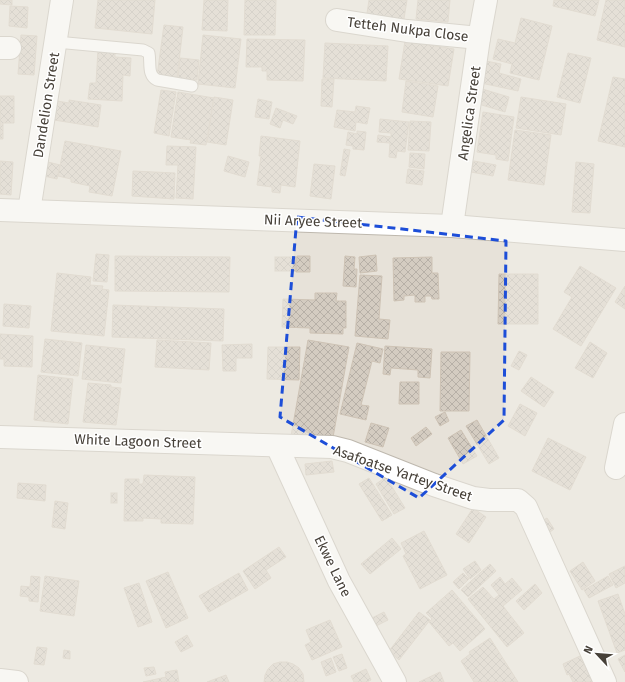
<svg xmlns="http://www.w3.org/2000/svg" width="625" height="682" font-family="'Fira Sans',sans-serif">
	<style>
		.residential { fill: #e7e2d9 }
		.building { fill: url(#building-cross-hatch); stroke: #cec3b5 }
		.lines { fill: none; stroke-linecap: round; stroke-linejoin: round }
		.lane-casing { stroke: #beb8ae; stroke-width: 13 }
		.street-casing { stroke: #beb8ae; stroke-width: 24 }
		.lane { stroke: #fff; stroke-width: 11 }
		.street { stroke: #fff; stroke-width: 22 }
		.marked { fill: none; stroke: #1d4ed8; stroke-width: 3; stroke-dasharray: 8 5; stroke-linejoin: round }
		.labels { text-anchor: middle; stroke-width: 3; stroke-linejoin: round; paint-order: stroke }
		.street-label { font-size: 14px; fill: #474139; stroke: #fff }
	</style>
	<defs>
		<pattern id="building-cross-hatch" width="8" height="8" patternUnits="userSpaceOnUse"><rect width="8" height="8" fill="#d4ccc1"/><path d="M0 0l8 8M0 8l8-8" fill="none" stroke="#b7b0a7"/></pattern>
	</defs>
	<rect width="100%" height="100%" fill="#f3f0ea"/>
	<!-- residential -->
	<rect class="residential" x="0" y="0" width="625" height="682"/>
	<!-- building -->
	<g class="building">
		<path d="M0,0H12V5L0,4Z"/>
		<path d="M98,0H155L152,34L95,28Z"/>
		<path d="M204,0H228L227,31L202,30Z"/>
		<path d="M245,0H276L275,35H244Z"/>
		<path d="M369,0H407L403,25L366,20Z"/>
		<path d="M418,0H450L448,22L416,19Z"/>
		<path d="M554,0H599L595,16L553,6Z"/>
		<path d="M606,0H625V47L597,40Z"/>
		<path d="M10,6L28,7L27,28L9,26Z"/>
		<path d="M521,18L552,26L539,80L510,73L512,64L493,59L498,39L515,43Z"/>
		<path d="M164,25L183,27L177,79L157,76Z"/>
		<path d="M21,35L37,36L34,75L18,74Z"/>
		<path d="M203,35L241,39L235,88L198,84Z"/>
		<path d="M247,39L305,40L303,81L267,80V71H262V67H246Z"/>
		<path d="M405,41L454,49L448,86L399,79Z"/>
		<path d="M325,43L388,46L386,81L323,78Z"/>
		<path d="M98,50L115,51V57L131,58L130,76L123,75L122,101L88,99L90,83H96Z"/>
		<path d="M568,53L591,58L580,103L557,97Z"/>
		<path d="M180,58L199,60L197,80L178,78Z"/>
		<path d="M486,61L501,64L499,73L521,79L518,91L481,83Z"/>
		<path d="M613,77L625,79V147L598,141Z"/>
		<path d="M322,79H334L332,107L321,106Z"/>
		<path d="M406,81L438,86L433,117L402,112Z"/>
		<path d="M479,88L509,97L505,112L475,103Z"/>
		<path d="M161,90L176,92L169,136L154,133Z"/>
		<path d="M178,92L214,98L206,145L190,143L191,140L171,137Z"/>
		<path d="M0,96H14V123H3V139H0Z"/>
		<path d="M214,97L233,100L226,145L207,142Z"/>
		<path d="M521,97L566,104L561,135L516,128Z"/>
		<path d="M258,99L272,102L269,119L255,117Z"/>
		<path d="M69,100L101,105L98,127L54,120L57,101L69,103Z"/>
		<path d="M356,106L370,108L367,124L356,122L355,131L334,127L337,110L355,112Z"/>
		<path d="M276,108L297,116L293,124L283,120L280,128L270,124Z"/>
		<path d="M483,112L514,117L508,161L496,159V155L477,152Z"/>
		<path d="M380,119L409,122L405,152L397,151L396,158L389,157L390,143L377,142L378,135L391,137V133L379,132Z"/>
		<path d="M410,121L431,122L429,151L408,150Z"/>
		<path d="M515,130L551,135L544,185L508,180Z"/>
		<path d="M357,131L366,132L364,150L353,149V146L346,145L348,132L357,134Z"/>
		<path d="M261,136L300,141L295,187L281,185L280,193L272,192V187L257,185L261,156H259Z"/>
		<path d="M65,141L121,151L112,196L89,192L90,186L71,182V179L58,176Z"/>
		<path d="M167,146L196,147L193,199L176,198L178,165H166Z"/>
		<path d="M344,149L350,150L345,176L340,175Z"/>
		<path d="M410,153L425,154L424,169L409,167Z"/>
		<path d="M228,156L249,162L245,177L224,171Z"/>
		<path d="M0,161L13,162L11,195L0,194Z"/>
		<path d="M474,161L496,165L493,176L471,172Z"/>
		<path d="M48,162L60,165L57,179L44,176Z"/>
		<path d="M576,162L594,164L590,213L572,212Z"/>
		<path d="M314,164L335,166L331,199L310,196Z"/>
		<path d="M408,169L424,171L422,185L406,183Z"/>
		<path d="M133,171L175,173L174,199L132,196Z"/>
		<path d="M96,254L109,255L107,282L93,281Z"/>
		<path d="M376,255L377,271L360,273L359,257Z"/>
		<path d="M115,256L230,257L229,292L115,291Z"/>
		<path d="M297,256H310V272H296Z"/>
		<path d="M345,256L355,257L354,269H357L356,287L343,286Z"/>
		<rect x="275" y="257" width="21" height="14"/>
		<path d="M432,257V273H438L439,299H432L431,296H425V302H415V295L404,296V300L394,301L393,258Z"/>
		<path d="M580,266L616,288L581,346L553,329L572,297L564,292Z"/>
		<path d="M57,273L91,277L90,285L103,286L102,289L109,290L104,336L51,331Z"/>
		<path d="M499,274H538V324H498Z"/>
		<path d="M360,275L382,276L379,319L390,320L388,339L355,336Z"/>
		<path d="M625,286V309L615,302Z"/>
		<path d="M315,293H337L336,301H346V328H343V334L310,333V328L282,327L283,299L315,300Z"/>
		<path d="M4,304L31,306L29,328L3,326Z"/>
		<path d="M113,305L224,309L223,341L112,337Z"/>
		<path d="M0,334L33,336L32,367L4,366V359H0Z"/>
		<path d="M45,339L82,343L78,376L41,372Z"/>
		<path d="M157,340L211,343L209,370L155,367Z"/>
		<path d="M308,340L349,347L332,443L291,436Z"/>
		<path d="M590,342L607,353L593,378L575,368Z"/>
		<path d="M357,343L383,349L380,363L372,361L361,405L369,406L366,420L340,414Z"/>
		<path d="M252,344V358H236V371H223L222,345Z"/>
		<path d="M86,345L125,349L121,383L82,379Z"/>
		<path d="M385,346L432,349L430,378L418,377V370L391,368L390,375L383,374Z"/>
		<path d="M268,347H300L299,380L267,379Z"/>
		<path d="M519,351L527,355L519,370L511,366Z"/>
		<path d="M441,352H470L469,411H440Z"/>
		<path d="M38,375L73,379L68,424L34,420Z"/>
		<path d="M531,377L554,392L544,407L521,391Z"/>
		<path d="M400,382H419V404H399Z"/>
		<path d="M88,383L111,385V387L121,388L116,425L83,422Z"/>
		<path d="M520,404L537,413L525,436L508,426Z"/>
		<path d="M445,412L449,421L440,426L435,417Z"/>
		<path d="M477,420L499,458L489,464L466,426Z"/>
		<path d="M371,423L389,428L383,447L365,442Z"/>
		<path d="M426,427L432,434L416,446L411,438Z"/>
		<path d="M461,430L477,456L463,464L448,438Z"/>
		<path d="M548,438L586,457L570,490L532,471Z"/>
		<path d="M332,461L334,472L306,475L305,464Z"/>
		<path d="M144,475L195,477L193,524L161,523V519L143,518V521H124L125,479H139V484H143Z"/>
		<path d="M386,477L405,508L394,514L376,484Z"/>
		<path d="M369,478L392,515L382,521L359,484Z"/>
		<path d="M18,483L46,485L45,501L17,498Z"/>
		<rect x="111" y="493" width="6" height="10"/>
		<path d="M55,501L68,503L65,529L52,527Z"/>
		<path d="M473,508L486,517L469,543L456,534Z"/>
		<path d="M547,518L554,529L546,535L539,523Z"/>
		<path d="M424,531L447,575L420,589L403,556L406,554L401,543Z"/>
		<path d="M392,538L401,549L370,574L361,564Z"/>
		<path d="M279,547L286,557L266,570L271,578L255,589L243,571Z"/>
		<path d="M475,561L481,570L470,579L463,569Z"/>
		<path d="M583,562L595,581L582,590L570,571Z"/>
		<path d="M490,564L496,571L468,597L461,590Z"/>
		<path d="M625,566V583L616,588L609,574Z"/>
		<path d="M168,572L188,618L166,628L146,581Z"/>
		<path d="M239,573L248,590L209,612L199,596Z"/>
		<path d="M463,573L469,579L459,589L453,582Z"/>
		<path d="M31,576L40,577L38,602L29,601V597L20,596L21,586L30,587Z"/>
		<path d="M45,576L79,581L74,616L40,611Z"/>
		<path d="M608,576L613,585L589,598L584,590Z"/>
		<path d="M500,577L505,584L512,578L522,590L503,606L524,633L507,647L468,599L483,587L494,599L499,595L491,585Z"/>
		<path d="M139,583L152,622L138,627L124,588Z"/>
		<path d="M535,584L542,593L524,610L516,601Z"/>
		<path d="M452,590L485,629L460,651L453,643L449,646L429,622L432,619L426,613Z"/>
		<path d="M618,594L625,614V650L617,653L598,601Z"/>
		<path d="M384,612L388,620L374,627L370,619Z"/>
		<path d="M419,612L430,620L399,660L389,651Z"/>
		<path d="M330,620L342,647L312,660L305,645L311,642L306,630Z"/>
		<path d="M187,635L193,646L181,652L175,642Z"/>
		<path d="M490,638L518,682H474L461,661L470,654L469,652Z"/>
		<path d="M37,647L47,648L44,665L34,664Z"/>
		<path d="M64,650L70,651V659L63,658Z"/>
		<path d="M342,654L347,668L339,671L333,657Z"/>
		<path d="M625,655V672L618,659Z"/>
		<path d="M580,656L593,682H573L569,674L567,675L563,664Z"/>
		<path d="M331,658L336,672L326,676L321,662Z"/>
		<path d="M280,662H287L293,664L299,668L303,674L304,682H264L265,675L268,669L273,664Z"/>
		<path d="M154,667L156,674L146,676L144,668Z"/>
		<path d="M366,669L371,680L367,682H354L351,676Z"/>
		<path d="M177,670L179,682H143L166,677L165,672Z"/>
		<path d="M440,672L444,682H419Z"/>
		<path d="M226,675L229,682H207Z"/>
	</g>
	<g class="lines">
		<defs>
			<path id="lane" d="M56,42L143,50L149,53C151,63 147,75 157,80L192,86"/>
			<g id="street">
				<path d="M337,20L407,31L479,38"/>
				<path d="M0,48H10"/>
				<path d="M0,210L452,226L625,240"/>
				<path d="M29,211L62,0"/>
				<path d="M452,226L479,38L486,0"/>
				<path d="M0,437L332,447L348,451L434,485L473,498L489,500H518L526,507L530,516L605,682"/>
				<path d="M277,446L339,581L395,682"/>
				<path d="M616,468L625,424"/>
				<path d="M0,680L17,682"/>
			</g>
		</defs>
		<!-- lane casing -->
		<use href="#lane" class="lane-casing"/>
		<!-- street casing -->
		<use href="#street" class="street-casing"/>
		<!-- lane -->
		<use href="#lane" class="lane"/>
		<!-- street -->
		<use href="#street" class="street"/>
	</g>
	<!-- marked area -->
	<path d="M0 0H625V682H0ZM297,217L506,241L504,420L419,498L280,417Z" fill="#f3f0ea" fill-opacity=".55" fill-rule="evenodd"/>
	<path class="marked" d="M297,217L506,241L504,420L419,498L280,417Z"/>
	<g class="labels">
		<!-- street labels -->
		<g class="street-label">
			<text transform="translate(408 29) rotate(7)" y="5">Tetteh Nukpa Close</text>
			<text transform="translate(46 105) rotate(-81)" y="5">Dandelion Street</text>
			<text transform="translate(469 113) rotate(-82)" y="5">Angelica Street</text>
			<text transform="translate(313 221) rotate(2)" y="5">Nii Aryee Street</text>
			<text transform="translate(138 441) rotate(2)" y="5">White Lagoon Street</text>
			<text transform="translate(403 473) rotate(19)" y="5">Asafoatse Yartey Street</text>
			<text transform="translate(333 566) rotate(64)" y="5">Ekwe Lane</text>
		</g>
	</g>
	<!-- north arrow -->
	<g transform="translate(597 654) rotate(296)" stroke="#ffffff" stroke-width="3" paint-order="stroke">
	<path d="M0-3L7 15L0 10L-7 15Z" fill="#474139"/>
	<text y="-6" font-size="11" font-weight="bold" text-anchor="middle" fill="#474139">N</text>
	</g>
</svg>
